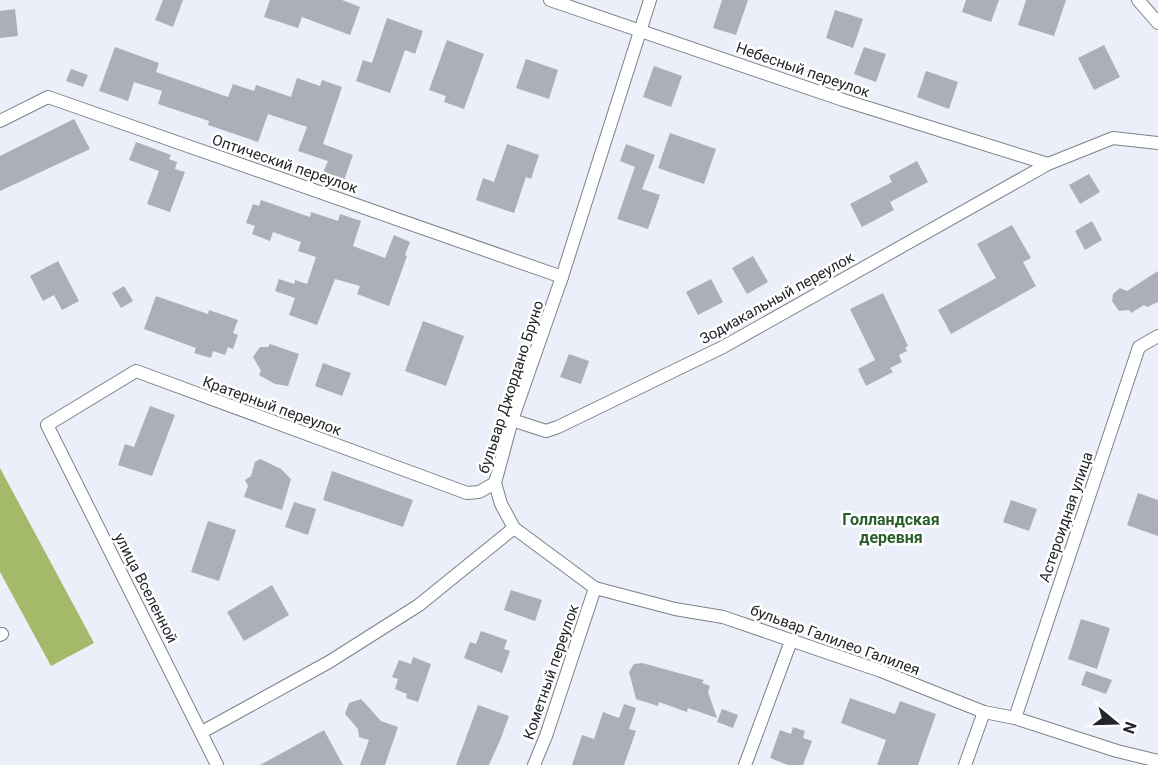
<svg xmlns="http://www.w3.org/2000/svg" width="1158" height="765" font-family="Roboto,sans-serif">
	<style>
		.forest { fill: #a4ba6a }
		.building { fill: #abafb9 }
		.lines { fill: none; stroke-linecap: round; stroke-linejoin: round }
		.street-casing { stroke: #7c8089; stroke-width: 14 }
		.street { stroke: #fff; stroke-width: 12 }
		.labels { text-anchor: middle; stroke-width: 5; stroke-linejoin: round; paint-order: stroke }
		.street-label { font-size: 15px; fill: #25262a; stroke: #fff }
		.neighbourhood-label { font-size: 16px; font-weight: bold; fill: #275e2a; stroke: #fff }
	</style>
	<rect width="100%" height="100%" fill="#ebeff9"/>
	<!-- forest -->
	<path class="forest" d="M0,468L94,643L51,666L0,572Z"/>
	<!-- building -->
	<g class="building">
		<path d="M163,0H183L173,27L155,20Z"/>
		<path d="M270,0H342L360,7L350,35L302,17L298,28L264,17Z"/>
		<path d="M722,0H748L736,35L713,28Z"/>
		<path d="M966,0H999L991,22L962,12Z"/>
		<path d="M1026,0H1066L1054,36L1018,25Z"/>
		<path d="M15,9L18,36L0,38V11Z"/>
		<path d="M835,10L863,19L853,48L826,38Z"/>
		<path d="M387,18L423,31L415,54L405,50L390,93L356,81L363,60L372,63Z"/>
		<path d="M447,40L484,54L464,109L444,102L446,96L429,90Z"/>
		<path d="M1104,45L1120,77L1094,90L1078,58Z"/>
		<path d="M115,47L159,63L156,72L228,97L233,84L254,91L256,85L291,97L297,78L320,86L322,80L342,87L323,144L353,155L343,183L322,175L328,161L298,151L307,127L268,114L258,142L208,125L209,121L158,104L162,91L134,82L128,101L99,91Z"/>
		<path d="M864,47L886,54L876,82L854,74Z"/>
		<path d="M526,59L558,70L549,99L516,88Z"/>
		<path d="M654,66L682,76L671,107L643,97Z"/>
		<path d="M71,69L88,75L83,87L66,81Z"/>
		<path d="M926,71L958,82L949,109L917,97Z"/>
		<path d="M74,119L90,149L0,191V156Z"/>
		<path d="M670,133L716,149L704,184L658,168Z"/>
		<path d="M136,142L171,155L169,159L177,162L175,169L185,172L170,212L147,204L159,171L129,160Z"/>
		<path d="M507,144L539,155L531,179L526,177L514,213L476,200L483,178L494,182Z"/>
		<path d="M626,144L655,155L642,189L660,195L648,229L617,219L635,167L620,161Z"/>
		<path d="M917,161L928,182L890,202L894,210L862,227L850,204L892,182L889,176Z"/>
		<path d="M1089,174L1100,192L1080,204L1069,185Z"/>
		<path d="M261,200L310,217L311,212L338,221L340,214L361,221L353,246L385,258L394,235L410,242L405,255L407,256L389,306L357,294L360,286L335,279L317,325L289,315L295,298L275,291L279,279L294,284L295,280L307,284L316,257L298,251L301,242L273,232L270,241L252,234L255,226L246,223L253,204L259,206Z"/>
		<path d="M1092,221L1102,240L1085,250L1075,231Z"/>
		<path d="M1012,225L1031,258L1023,262L1036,286L951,334L938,310L996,278L977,244Z"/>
		<path d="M753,256L768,282L747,294L732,268Z"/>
		<path d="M58,261L79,301L62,310L54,295L43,301L30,276Z"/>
		<path d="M1158,271V302L1147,307L1144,305L1131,313L1129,310L1119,311L1112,301L1113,294L1120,288L1127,291Z"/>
		<path d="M711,279L723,302L698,315L686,292Z"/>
		<path d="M124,286L133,301L121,308L112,293Z"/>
		<path d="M883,293L908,346L905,348L907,351L899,355L902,362L890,368L893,372L866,386L858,369L875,360L850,309Z"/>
		<path d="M156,296L208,314L209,310L238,320L233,333L238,335L233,349L228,347L225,355L213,351L211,358L194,353L196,348L144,329Z"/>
		<path d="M423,321L464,336L446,386L405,371Z"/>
		<path d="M270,344L299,354L288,386L275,384L259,375L261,371L253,357L260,347H268Z"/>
		<path d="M569,354L589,361L581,384L560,377Z"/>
		<path d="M323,363L351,373L342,396L315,386Z"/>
		<path d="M150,406L175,415L152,476L118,465L125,444L134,447Z"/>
		<path d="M260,459L281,469L291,479L282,510L244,497L248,486L245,480L251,476L255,462Z"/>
		<path d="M332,471L413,500L403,527L323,500Z"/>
		<path d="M1138,493L1158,500V536L1127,525Z"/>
		<path d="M1011,500L1037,509L1029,531L1003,522Z"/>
		<path d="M294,502L316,509L308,535L285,527Z"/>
		<path d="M208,521L236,530L219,581L191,572Z"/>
		<path d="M272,585L289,615L244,641L227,612Z"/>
		<path d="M511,590L542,600L535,621L504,610Z"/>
		<path d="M1081,619L1110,628L1097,669L1068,659Z"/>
		<path d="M481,631L507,640L504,649L510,651L502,673L464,658L470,642L476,644Z"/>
		<path d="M413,657L431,664L418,702L406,698L407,694L395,689L398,679L392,677L399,660L411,664Z"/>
		<path d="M642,663L704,680L702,683L710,686L708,692L717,718L688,708L687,712L659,702L658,706L636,699L629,672L634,664Z"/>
		<path d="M1086,671L1112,680L1106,694L1081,685Z"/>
		<path d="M850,698L895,714L900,701L936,714L918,765H877L886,740L841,723Z"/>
		<path d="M361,699L381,721L398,727L385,765H360L369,740L359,737L358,729L345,714L349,703Z"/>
		<path d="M624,704L636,708L629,729L636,731L624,765H572L582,735L594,739L603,712L619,718Z"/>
		<path d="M478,705L509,716L501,738L489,765H456Z"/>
		<path d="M722,709L738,715L733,728L717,722Z"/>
		<path d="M793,727L805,731L803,738L812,741L803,765H788L770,758L780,730L791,734Z"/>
		<path d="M324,730L343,765H260Z"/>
	</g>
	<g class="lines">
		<defs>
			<g id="street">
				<path d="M550,0L843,100L1048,164"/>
				<path d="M650,0L562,277L512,420L495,483L501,504L514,528L595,588L675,609L723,617L881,671L984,712L1015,718L1117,751L1158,761"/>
				<path d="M1138,0L1158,23"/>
				<path d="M0,121L48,97L562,277"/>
				<path d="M512,420L546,431L558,427L723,347L1048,164L1113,138L1158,143"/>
				<path d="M0,635L2,634"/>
				<path d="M1015,718L1139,347L1158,336"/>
				<path d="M202,732L329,662L419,605L514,528"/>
				<path d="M217,765L47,425L136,371L467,493L479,492L495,483"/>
				<path d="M534,765L546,736L595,588"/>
				<path d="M745,765L791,641"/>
				<path d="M965,765L984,712"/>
			</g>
		</defs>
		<!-- street casing -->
		<use href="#street" class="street-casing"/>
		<!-- street -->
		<use href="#street" class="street"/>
	</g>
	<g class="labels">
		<!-- street labels -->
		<g class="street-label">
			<text transform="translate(803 70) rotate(19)" y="5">Небесный переулок</text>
			<text transform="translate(285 164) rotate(19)" y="5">Оптический переулок</text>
			<text transform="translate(777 298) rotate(-29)" y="5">Зодиакальный переулок</text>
			<text transform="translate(511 387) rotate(-72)" y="5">бульвар Джордано Бруно</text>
			<text transform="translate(272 406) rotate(20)" y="5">Кратерный переулок</text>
			<text transform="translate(1066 517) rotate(-71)" y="5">Астероидная улица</text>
			<text transform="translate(146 588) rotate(63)" y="5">улица Вселенной</text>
			<text transform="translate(835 640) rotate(20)" y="5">бульвар Галилео Галилея</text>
			<text transform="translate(551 672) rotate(-71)" y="5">Кометный переулок</text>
		</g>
		<!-- neighbourhood labels -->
		<g class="neighbourhood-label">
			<text x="891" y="525">Голландская<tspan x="891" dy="18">деревня</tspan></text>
		</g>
	</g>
	<!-- north arrow -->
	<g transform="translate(1116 723) rotate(109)" stroke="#ffffff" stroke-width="4.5" paint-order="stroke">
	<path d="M0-4.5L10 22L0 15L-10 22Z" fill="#25262a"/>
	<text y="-9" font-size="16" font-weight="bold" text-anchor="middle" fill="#25262a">N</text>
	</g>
</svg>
